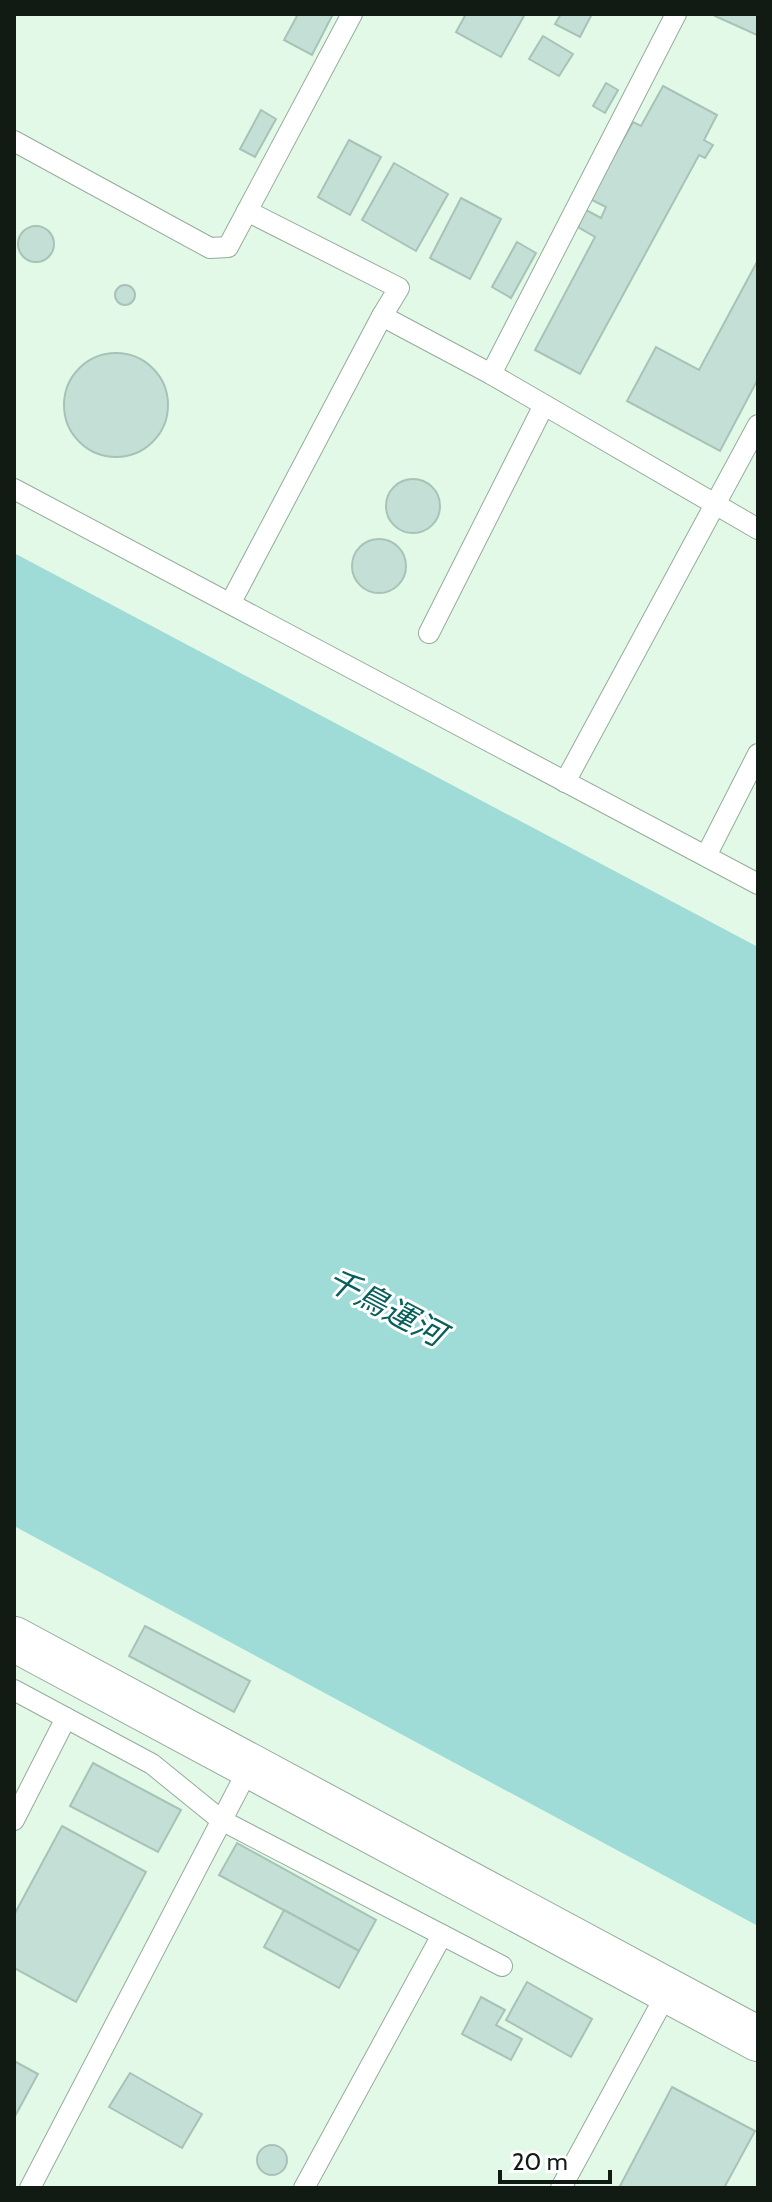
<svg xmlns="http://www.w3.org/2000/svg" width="772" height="2202" font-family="Cabin,'Noto Sans JP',sans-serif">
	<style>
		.water { fill: #9fdcd7 }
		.building { fill: #c4e0d6; stroke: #a7c3b8; stroke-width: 2 }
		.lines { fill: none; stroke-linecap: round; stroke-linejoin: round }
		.service-casing { stroke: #96ab9b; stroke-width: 22 }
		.tertiary-casing { stroke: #96ab9b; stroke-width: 46 }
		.service { stroke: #fff; stroke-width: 20 }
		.tertiary { stroke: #fff; stroke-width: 44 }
		.labels { text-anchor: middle; stroke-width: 6; stroke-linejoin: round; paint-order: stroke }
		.water-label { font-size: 32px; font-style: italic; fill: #07605b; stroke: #fff }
	</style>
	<rect width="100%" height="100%" fill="#e2f9e8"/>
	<!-- water -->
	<path class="water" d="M14,553L758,947V1926L14,1526Z"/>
	<!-- building -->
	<g class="building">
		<path d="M298,14H333L312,55L284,40Z"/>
		<path d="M466,14H525L501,57L456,32Z"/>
		<path d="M561,14H592L580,37L555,24Z"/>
		<path d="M716,14H758L757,35L715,16Z"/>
		<path d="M543,36L573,54L559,76L529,59Z"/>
		<path d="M606,83L618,90L605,113L593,106Z"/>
		<path d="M663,86L717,115L704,140L713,145L705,158L699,155L580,374L535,350L595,237L578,227L586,210L601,218L606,207L590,199L633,122L641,126Z"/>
		<path d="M261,110L276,119L255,157L240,149Z"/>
		<path d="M349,140L381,157L350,215L318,197Z"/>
		<path d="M394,163L448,194L416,251L362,220Z"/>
		<path d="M461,198L501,219L470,279L430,258Z"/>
		<circle cx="36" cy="244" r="18"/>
		<path d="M517,242L536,253L511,298L492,287Z"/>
		<path d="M758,260V379L720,451L627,401L656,347L699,370Z"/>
		<circle cx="125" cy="295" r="10"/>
		<circle cx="116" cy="405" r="52"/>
		<circle cx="413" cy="506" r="27"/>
		<circle cx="379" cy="566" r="27"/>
		<path d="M145,1626L250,1681L234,1712L129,1656Z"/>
		<path d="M93,1763L181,1810L158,1852L70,1806Z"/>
		<path d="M62,1826L146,1872L76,2002L14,1968V1915Z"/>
		<path d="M237,1843L376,1920L359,1951L219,1875Z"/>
		<path d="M284,1910L359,1951L339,1988L264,1947Z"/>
		<path d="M527,1982L592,2019L571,2057L506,2020Z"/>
		<path d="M481,1997L505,2010L496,2025L522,2039L511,2060L462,2034Z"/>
		<path d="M14,2061L38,2074L14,2118Z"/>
		<path d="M130,2073L202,2114L182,2148L109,2107Z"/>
		<path d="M672,2087L755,2131L724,2188H619Z"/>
		<circle cx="272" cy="2160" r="15"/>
	</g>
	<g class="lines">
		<defs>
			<g id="service">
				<path d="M14,141L210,248L228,247L352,14"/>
				<path d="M247,211L399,288L382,316L491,374L758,529"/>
				<path d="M491,374L676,14"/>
				<path d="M14,489L758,884"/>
				<path d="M231,602L382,316"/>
				<path d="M429,633L544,405"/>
				<path d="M565,782L758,425"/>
				<path d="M706,856L758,754"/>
				<path d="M14,1690L152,1764L221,1820L502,1966"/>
				<path d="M14,1820L66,1718"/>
				<path d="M30,2188L250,1766"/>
				<path d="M304,2188L442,1935"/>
				<path d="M561,2188L668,1991"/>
			</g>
			<path id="tertiary" d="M14,1639L758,2039"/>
		</defs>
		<!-- service casing -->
		<use href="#service" class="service-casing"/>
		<!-- tertiary casing -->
		<use href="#tertiary" class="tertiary-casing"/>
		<!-- service -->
		<use href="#service" class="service"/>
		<!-- tertiary -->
		<use href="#tertiary" class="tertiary"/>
	</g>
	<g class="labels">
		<!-- water labels -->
		<g class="water-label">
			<text transform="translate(386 1307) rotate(28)" y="11">千鳥運河</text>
		</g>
	</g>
	<!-- border -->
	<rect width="772" height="2202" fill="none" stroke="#121a14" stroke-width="32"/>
	<!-- scale -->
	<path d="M500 2170v12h110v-12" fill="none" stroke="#121a14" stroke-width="4"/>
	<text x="512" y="2170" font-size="24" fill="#121a14" stroke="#ffffff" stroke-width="6" paint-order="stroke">20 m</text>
</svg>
